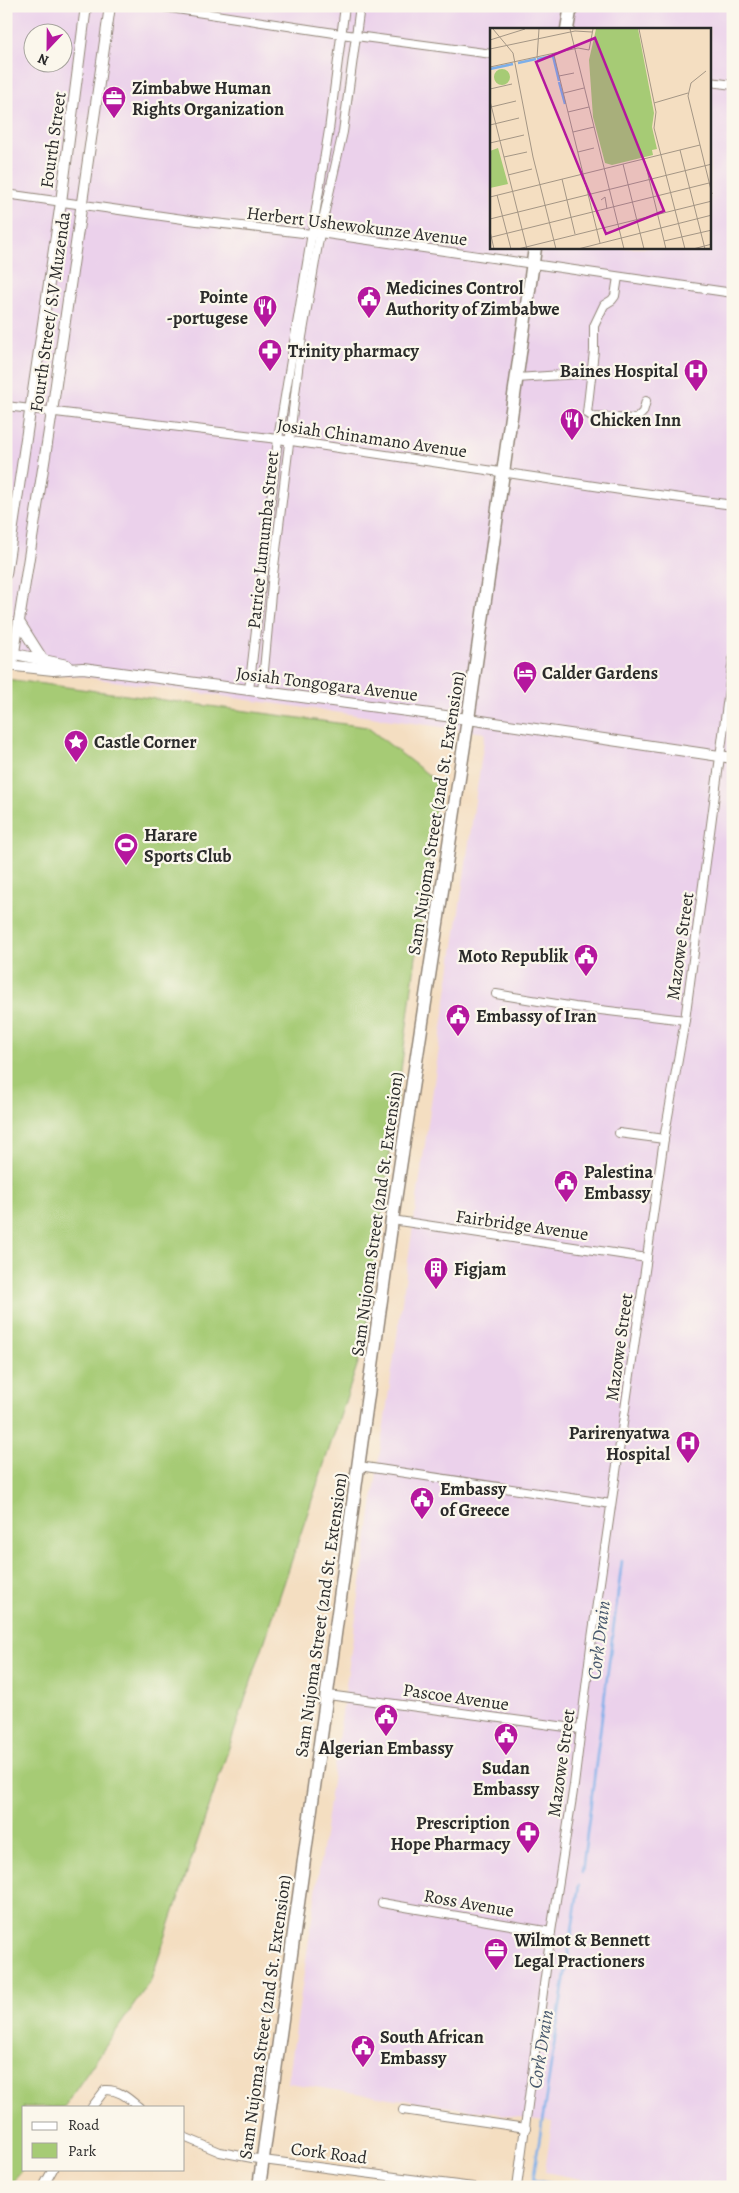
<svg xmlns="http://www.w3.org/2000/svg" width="739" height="2193" font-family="Alegreya,serif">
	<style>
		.built { fill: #ebd1eb; fill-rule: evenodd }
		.green { fill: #a6cb75; stroke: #687b50 }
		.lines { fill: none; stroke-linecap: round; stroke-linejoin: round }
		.stream { stroke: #7dafe9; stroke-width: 2.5 }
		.minor-casing { stroke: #908476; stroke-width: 10 }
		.secondary-casing { stroke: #908476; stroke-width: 12 }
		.trunk-casing { stroke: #908476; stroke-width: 15 }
		.minor { stroke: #fff; stroke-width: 8 }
		.secondary { stroke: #fff; stroke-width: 10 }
		.trunk { stroke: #fff; stroke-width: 12 }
		.labels { text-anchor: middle; stroke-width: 4.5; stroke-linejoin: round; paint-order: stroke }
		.poi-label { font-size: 18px; font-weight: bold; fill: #2b2b2b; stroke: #fbf7ec; text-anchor: start }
		.street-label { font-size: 18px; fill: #2b2b2b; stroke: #fbf7ec }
		.water-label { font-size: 19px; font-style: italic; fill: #48596e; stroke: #fbf7ec }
		.inset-river { fill: none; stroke: #7dafe9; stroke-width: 2.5 }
		.inset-road { fill: none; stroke: #a49685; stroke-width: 1 }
		.view { fill: #b5179e; fill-opacity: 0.15; stroke: #b5179e; stroke-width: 2.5 }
		.inset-edge { fill: none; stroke: #2b2b2b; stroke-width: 2.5 }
	</style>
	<rect width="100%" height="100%" fill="#fbf7ec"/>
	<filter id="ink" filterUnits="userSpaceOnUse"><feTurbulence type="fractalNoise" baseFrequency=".02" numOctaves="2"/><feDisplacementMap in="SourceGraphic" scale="10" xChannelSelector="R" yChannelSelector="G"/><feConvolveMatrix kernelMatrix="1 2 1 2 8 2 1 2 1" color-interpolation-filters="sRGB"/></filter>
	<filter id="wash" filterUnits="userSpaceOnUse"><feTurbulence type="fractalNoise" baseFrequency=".0096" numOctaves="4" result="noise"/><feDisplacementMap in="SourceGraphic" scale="20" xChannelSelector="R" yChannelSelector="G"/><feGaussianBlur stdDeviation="1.12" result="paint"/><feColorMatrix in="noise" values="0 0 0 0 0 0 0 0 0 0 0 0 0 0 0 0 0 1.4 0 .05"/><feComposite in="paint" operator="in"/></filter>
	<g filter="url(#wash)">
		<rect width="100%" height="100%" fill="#f4dec1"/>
		<!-- built -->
		<path class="built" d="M6,6H733V2187H624L545,2172L552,2122L288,2083L485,733L6,666ZM492,29H710V248H492ZM32,32H62V62H32Z"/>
		<!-- green -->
		<path class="green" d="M6,679L367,727L439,783L365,1342L151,1980L64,2107H24V2166L10,2187H6Z"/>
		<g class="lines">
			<!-- stream -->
			<g class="stream">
				<path d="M582,1872L622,1561"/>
				<path d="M570,2187L533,2180L579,1885"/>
			</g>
		</g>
	</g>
	<g filter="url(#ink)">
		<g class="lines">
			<defs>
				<g id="minor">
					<path d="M157,6L341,34L492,54"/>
					<path d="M710,82L733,85"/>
					<path d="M6,194L197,221L312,234L320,233L733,293"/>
					<path d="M618,277L615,296L612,300L604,305L594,326V351L587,413L593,417L636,419L643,412L646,401"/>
					<path d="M517,378L592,373"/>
					<path d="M6,406L278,439L621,490L733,505"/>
					<path d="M249,690L278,439L329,130L345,6"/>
					<path d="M262,692L272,583L302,337L320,233L343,132L360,6"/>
					<path d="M496,994L575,1007L685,1020"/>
					<path d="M619,1133L664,1139"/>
					<path d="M392,1220L647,1258"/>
					<path d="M359,1466L611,1504"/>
					<path d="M328,1695L581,1729"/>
					<path d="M382,1903L551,1932"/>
					<path d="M92,2107L105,2090C119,2089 129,2099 139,2107"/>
					<path d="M403,2110L526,2128"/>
					<path d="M184,2137L220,2152L263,2160L473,2187"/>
					<path d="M43,2187L53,2169"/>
					<path d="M517,2187L551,1932L574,1785L592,1638L664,1139L685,1020L733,659"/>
				</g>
				<g id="secondary">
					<path d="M6,574L61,202L86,6"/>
					<path d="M19,622L43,660"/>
					<path d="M6,652L67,665"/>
					<path d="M6,665L53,670L83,668L468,719L733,758"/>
					<path d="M12,665L52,412L110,6"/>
				</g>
				<g id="trunk">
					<path d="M567,29L571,6"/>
					<path d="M259,2187L392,1220L468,719L535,248"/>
				</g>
			</defs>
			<!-- minor casing -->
			<use href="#minor" class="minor-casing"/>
			<!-- secondary casing -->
			<use href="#secondary" class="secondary-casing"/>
			<!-- trunk casing -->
			<use href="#trunk" class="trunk-casing"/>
			<!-- minor -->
			<use href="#minor" class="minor"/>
			<!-- secondary -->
			<use href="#secondary" class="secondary"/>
			<!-- trunk -->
			<use href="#trunk" class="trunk"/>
		</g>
	</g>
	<!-- icons -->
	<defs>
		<symbol id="office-pin" viewBox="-11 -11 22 30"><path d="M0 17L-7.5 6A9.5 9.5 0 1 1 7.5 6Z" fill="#b5179e" stroke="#fbf7ec"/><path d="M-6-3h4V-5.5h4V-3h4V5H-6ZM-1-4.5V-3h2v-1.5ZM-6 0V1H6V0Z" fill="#fff"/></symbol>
		<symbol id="civic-pin" viewBox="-11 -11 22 30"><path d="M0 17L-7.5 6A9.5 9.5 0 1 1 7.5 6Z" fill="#b5179e" stroke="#fbf7ec"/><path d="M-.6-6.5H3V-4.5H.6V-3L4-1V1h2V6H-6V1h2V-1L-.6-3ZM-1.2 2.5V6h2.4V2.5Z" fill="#fff"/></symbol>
		<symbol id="restaurant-pin" viewBox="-11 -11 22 30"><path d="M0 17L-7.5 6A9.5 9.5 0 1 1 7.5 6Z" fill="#b5179e" stroke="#fbf7ec"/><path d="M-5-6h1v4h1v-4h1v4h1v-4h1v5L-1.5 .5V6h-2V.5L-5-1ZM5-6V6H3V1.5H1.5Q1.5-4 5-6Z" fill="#fff"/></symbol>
		<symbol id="pharmacy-pin" viewBox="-11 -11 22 30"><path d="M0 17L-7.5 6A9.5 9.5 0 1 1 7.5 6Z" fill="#b5179e" stroke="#fbf7ec"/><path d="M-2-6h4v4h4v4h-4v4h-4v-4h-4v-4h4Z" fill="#fff"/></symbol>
		<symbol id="hospital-pin" viewBox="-11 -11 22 30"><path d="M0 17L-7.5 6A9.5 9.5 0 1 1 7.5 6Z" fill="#b5179e" stroke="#fbf7ec"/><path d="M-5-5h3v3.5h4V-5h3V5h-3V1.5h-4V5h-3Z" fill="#fff"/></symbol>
		<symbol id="hotel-pin" viewBox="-11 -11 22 30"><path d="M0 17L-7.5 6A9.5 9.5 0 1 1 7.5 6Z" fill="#b5179e" stroke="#fbf7ec"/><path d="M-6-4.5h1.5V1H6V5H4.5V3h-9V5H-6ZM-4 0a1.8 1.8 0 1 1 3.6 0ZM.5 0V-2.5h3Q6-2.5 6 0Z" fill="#fff"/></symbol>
		<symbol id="sight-pin" viewBox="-11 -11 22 30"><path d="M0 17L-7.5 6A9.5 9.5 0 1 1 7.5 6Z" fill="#b5179e" stroke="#fbf7ec"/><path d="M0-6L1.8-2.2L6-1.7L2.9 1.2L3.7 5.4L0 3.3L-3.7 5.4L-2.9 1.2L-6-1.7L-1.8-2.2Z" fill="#fff"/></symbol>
		<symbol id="stadium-pin" viewBox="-11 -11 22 30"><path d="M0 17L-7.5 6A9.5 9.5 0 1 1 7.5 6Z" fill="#b5179e" stroke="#fbf7ec"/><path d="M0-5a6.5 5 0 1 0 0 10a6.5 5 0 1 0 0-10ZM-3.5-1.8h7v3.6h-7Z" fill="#fff"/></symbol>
		<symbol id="building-pin" viewBox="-11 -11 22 30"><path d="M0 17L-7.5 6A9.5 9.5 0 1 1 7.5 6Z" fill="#b5179e" stroke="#fbf7ec"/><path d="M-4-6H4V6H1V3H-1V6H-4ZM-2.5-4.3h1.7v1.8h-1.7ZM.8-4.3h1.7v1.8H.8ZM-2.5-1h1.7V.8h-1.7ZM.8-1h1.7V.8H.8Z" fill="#fff"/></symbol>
	</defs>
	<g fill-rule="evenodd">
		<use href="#office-pin" x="100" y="84" width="28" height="38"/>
		<use href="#civic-pin" x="355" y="284" width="28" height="38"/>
		<use href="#restaurant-pin" x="251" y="293" width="28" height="38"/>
		<use href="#pharmacy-pin" x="256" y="337" width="28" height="38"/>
		<use href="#hospital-pin" x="682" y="357" width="28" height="38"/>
		<use href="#restaurant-pin" x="558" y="406" width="28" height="38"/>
		<use href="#hotel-pin" x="511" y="659" width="28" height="38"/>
		<use href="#sight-pin" x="62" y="728" width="28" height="38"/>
		<use href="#stadium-pin" x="112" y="831" width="28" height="38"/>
		<use href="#civic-pin" x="572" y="942" width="28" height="38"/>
		<use href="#civic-pin" x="444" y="1002" width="28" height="38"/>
		<use href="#civic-pin" x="552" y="1168" width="28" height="38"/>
		<use href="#building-pin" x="422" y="1255" width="28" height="38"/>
		<use href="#hospital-pin" x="674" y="1429" width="28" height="38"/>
		<use href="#civic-pin" x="408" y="1485" width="28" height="38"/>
		<use href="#civic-pin" x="372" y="1702" width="28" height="38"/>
		<use href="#civic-pin" x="492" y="1721" width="28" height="38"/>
		<use href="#pharmacy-pin" x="514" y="1819" width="28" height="38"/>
		<use href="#office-pin" x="482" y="1936" width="28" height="38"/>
		<use href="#civic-pin" x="349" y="2033" width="28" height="38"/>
	</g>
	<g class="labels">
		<!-- poi labels -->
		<g class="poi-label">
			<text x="132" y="94">Zimbabwe Human<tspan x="132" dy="21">Rights Organization</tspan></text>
			<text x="386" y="294">Medicines Control<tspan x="386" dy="21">Authority of Zimbabwe</tspan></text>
			<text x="248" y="303" text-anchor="end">Pointe<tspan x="248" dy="21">-portugese</tspan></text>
			<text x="288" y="357">Trinity pharmacy</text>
			<text x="678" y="377" text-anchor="end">Baines Hospital</text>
			<text x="590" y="426">Chicken Inn</text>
			<text x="542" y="679">Calder Gardens</text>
			<text x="94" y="748">Castle Corner</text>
			<text x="144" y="841">Harare<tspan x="144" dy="21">Sports Club</tspan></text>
			<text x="568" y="962" text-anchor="end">Moto Republik</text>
			<text x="476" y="1022">Embassy of Iran</text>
			<text x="584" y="1178">Palestina<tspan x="584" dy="21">Embassy</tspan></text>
			<text x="454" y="1275">Figjam</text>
			<text x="670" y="1439" text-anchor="end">Parirenyatwa<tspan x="670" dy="21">Hospital</tspan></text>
			<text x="440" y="1495">Embassy<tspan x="440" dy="21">of Greece</tspan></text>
			<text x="386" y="1754" text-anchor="middle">Algerian Embassy</text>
			<text x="506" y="1774" text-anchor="middle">Sudan<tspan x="506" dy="21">Embassy</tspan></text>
			<text x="510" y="1829" text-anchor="end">Prescription<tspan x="510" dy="21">Hope Pharmacy</tspan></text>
			<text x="514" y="1946">Wilmot &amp; Bennett<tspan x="514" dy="21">Legal Practioners</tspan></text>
			<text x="380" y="2043">South African<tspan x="380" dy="21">Embassy</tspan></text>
		</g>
		<!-- street labels -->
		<g class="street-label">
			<text transform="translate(53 140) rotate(-82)" y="6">Fourth Street</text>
			<text transform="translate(357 226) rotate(7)" y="6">Herbert Ushewokunze Avenue</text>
			<text transform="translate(50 312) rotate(-82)" y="6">Fourth Street/ S.V Muzenda</text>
			<text transform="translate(372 438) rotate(8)" y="6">Josiah Chinamano Avenue</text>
			<text transform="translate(263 540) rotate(-84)" y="6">Patrice Lumumba Street</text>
			<text transform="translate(327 684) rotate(7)" y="6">Josiah Tongogara Avenue</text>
			<text transform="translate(436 813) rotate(-81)" y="6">Sam Nujoma Street (2nd St. Extension)</text>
			<text transform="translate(680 946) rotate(-82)" y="6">Mazowe Street</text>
			<text transform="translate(377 1214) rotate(-82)" y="6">Sam Nujoma Street (2nd St. Extension)</text>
			<text transform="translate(522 1225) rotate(8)" y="6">Fairbridge Avenue</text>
			<text transform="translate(619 1347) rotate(-82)" y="6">Mazowe Street</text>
			<text transform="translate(321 1615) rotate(-82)" y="6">Sam Nujoma Street (2nd St. Extension)</text>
			<text transform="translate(456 1697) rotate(8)" y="6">Pascoe Avenue</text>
			<text transform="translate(561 1763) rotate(-82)" y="6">Mazowe Street</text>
			<text transform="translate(469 1903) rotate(10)" y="6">Ross Avenue</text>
			<text transform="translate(265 2017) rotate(-82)" y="6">Sam Nujoma Street (2nd St. Extension)</text>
			<text transform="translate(329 2153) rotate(7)" y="6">Cork Road</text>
		</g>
		<!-- water labels -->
		<g class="water-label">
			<text transform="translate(598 1640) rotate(-83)" y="7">Cork Drain</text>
			<text transform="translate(540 2049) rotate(-81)" y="7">Cork Drain</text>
		</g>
	</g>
	<!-- overview -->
	<g transform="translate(490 28)">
		<rect width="221" height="221" fill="#f4dec1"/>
		<path d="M106,1H148L164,85L162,99L167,121L162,122L163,127L122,137L115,135L103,89L99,32ZM4 49a8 8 0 1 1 16 0a8 8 0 1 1-16 0ZM8,120L18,156L0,160V123Z" fill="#a6cb75"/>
		<path class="inset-river" d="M47,31L63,28L69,53M28,35L46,31M0,41L23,36M69,54L75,76"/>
		<path class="inset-road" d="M3,1L23,25L43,129L66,221M80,1L134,221M149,1L166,84L164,100L195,221M0,12L35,1M0,21L85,3L102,4M64,27L110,215M47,30L49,1M0,39L88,20L99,22L103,1M216,43L201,55L198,68L222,166M69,48L84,45M0,61L22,56M74,65L94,60M0,73L37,221M164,75L198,65M1,79L26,73M78,84L99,79M0,97L29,90M83,104L104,99M0,115L34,107M190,122L215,221M88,124L104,120M14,129L37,124M154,130L176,221M133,136L154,221M18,147L42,141M72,151L85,206M7,167L21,221M0,169L210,117M111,172L115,169L117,181M0,191L222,136M0,203L4,221M2,209L219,155M174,213L222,202M28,221L222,173M88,221L222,187M203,221L222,216"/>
		<path class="view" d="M105,10L174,183L116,206L46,34Z"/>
		<rect width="221" height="221" class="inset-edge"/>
	</g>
	<!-- margin -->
	<rect width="739" height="2193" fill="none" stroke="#fbf7ec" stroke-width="25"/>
	<!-- legend -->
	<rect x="22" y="2106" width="162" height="65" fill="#fbf7ec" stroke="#a8a59f"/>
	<rect x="32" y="2122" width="25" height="8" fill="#ffffff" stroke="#a8a59f"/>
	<text x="68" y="2130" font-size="15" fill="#2b2b2b">Road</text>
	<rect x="32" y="2143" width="25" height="15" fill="#a6cb75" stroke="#a8a59f"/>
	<text x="68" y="2156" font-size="15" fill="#2b2b2b">Park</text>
	<!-- north arrow -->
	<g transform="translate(48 48) rotate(202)"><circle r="24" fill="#fbf7ec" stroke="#a8a59f"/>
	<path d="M0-4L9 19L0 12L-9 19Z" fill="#b5179e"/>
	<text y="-8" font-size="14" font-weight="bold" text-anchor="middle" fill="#2b2b2b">N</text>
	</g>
</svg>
